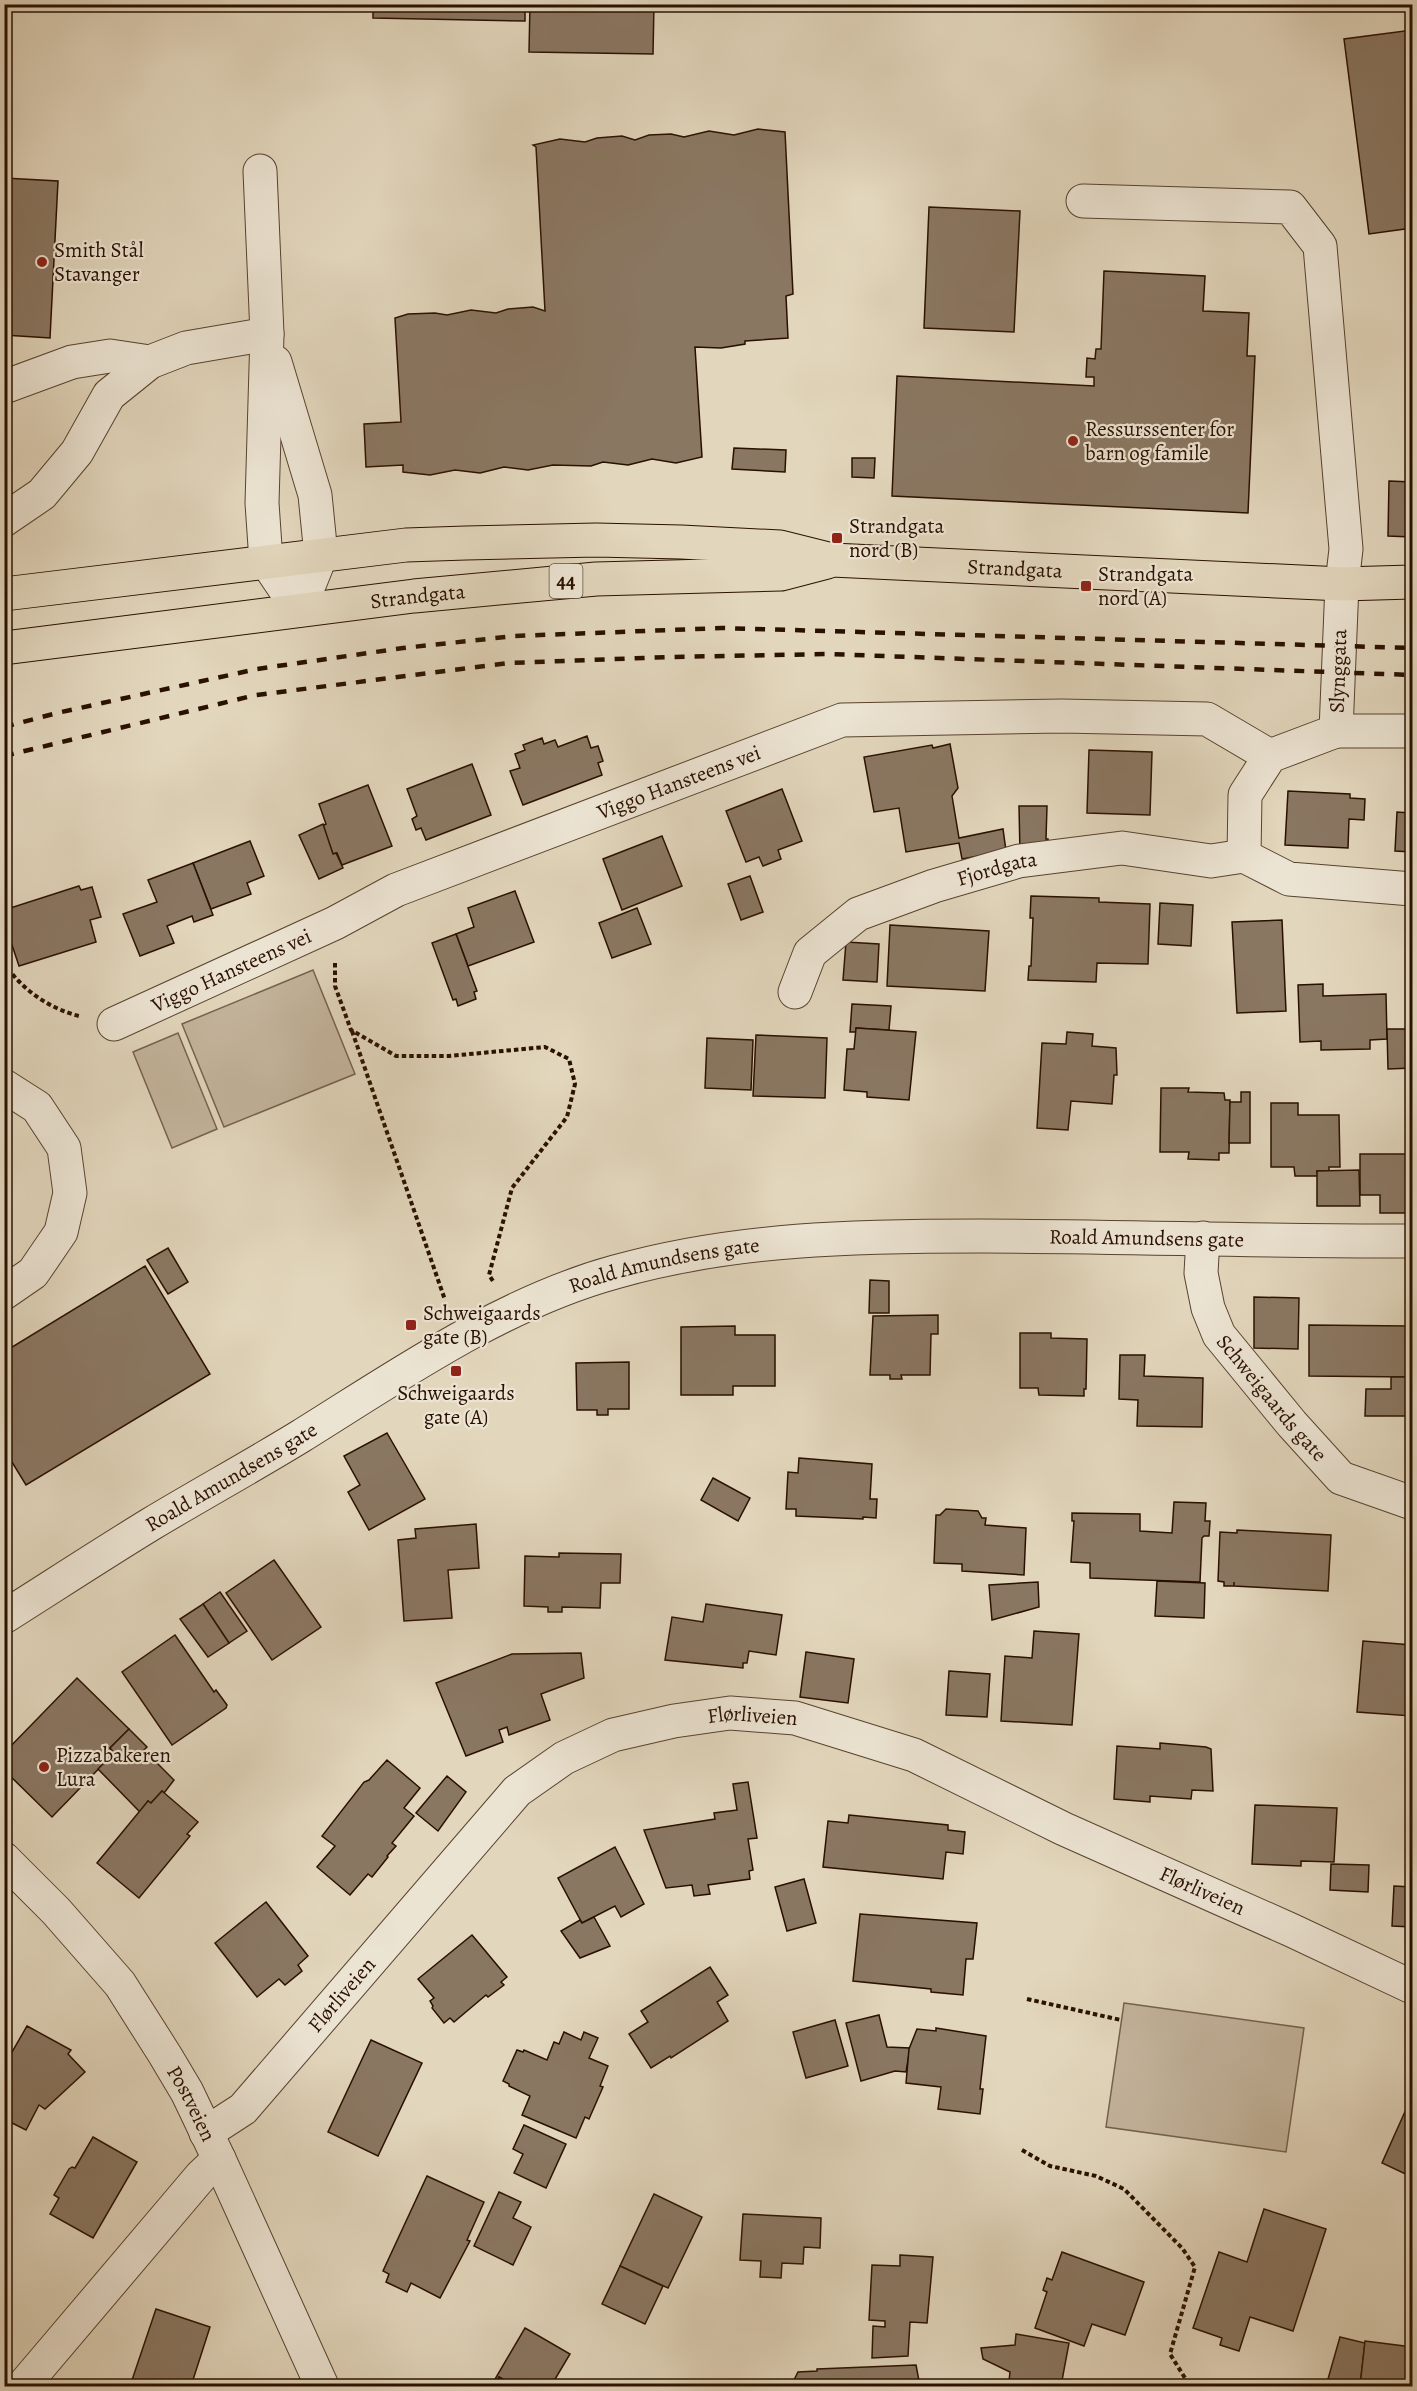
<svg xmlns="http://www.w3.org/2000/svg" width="1417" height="2391" font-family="Alegreya,serif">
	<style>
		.green { fill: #c3b49c; stroke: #76624e; stroke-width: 1.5 }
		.building { fill: #8a7762; stroke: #2a1000; stroke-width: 1.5 }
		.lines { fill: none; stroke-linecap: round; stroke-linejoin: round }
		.minor-casing { stroke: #58422f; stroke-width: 35 }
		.major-casing { stroke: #2a1000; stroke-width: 35 }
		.path { stroke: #2a1000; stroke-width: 4; stroke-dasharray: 4.5 3; stroke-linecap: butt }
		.minor { stroke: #ece4d3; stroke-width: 33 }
		.major { stroke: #e2d6bc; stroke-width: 33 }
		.rail { stroke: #2a1000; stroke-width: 4.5; stroke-dasharray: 10 10; stroke-linecap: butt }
		.poi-dot { fill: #8f2418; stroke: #ece4d3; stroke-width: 2 }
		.labels { text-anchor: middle; stroke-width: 4.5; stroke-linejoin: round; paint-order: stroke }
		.shield { fill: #ece4d3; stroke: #64503f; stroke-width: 1.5 }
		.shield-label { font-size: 20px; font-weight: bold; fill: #2a1000 }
		.poi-label { font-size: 21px; fill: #2a1000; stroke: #ece4d3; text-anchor: start }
		.street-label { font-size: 21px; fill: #2a1000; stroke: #ece4d3 }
	</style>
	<rect width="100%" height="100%" fill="#e2d6bc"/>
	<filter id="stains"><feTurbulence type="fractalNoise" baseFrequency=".00333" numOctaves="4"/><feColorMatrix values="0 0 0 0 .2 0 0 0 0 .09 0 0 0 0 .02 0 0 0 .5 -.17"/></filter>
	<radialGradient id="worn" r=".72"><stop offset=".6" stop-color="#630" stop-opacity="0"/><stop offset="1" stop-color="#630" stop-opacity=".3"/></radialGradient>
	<!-- green -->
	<g class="green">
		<path d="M313,970L355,1074L224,1127L182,1024Z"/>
		<path d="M178,1033L217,1129L172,1148L133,1052Z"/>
		<path d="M1124,2003L1304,2028L1286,2152L1106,2127Z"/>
	</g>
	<!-- building -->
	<g class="building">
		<path d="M373,4H525V21L373,18Z"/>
		<path d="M530,4H654L653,54L529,52Z"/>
		<path d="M1412,30V228L1369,234L1344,39Z"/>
		<path d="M758,129L785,132L793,294L786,296L788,338L745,341V344L721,348L695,347L702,457L676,463L652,459L628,465L603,462L591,466L553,465L528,470L504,467L480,473L455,470L430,475L403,472V465L366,467L364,424L401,422L395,318L408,314L435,313L447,315L471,310L496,313L508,309L533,307L545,311L536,147L533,145L560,139L585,142L597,138L622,136L635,140L649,135L671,134L684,137L709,131L734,135Z"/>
		<path d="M4,178L58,181L50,338L4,335Z"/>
		<path d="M929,207L1020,211L1014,332L924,328Z"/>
		<path d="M1104,271L1205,276L1203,311L1249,313L1247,356H1255L1248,513L892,496L897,376L1094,386V377H1086L1087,358L1095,359L1096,349H1101Z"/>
		<path d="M734,448L786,450L785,472L732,469Z"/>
		<path d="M852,458H875L874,478L852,477Z"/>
		<path d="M1389,481L1412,482V537L1388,536Z"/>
		<path d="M587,736L591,748L598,746L603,761L598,763L602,775L523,805L510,771L520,768L515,754L525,750L523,745L542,738L544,744L555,740L558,747Z"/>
		<path d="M950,744L958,788L952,796L959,838L1003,829L1006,851L962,859L959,843L906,852L899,808L874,812L864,757L932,745L933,748Z"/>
		<path d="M1089,750L1152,752L1150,815L1087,813Z"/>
		<path d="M472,764L491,815L426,840L421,828L416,830L412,819L417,816L407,789Z"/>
		<path d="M368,785L392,846L342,865L337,853L333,854L322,826L326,824L319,804Z"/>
		<path d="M782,789L802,841L778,850L781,859L763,866L759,857L746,862L726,811Z"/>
		<path d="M1288,791L1350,794V798L1365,799L1364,820L1349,819L1348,848L1285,845Z"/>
		<path d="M1412,799V852L1395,851L1397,812L1411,813Z"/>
		<path d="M1019,806H1047L1046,839H1048L1049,847L1020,853Z"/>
		<path d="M323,824L333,854L336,853L343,868L319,879L299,835Z"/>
		<path d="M662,836L682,886L622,910L603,859Z"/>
		<path d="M250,841L264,876L247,883L251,894L211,909L193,863Z"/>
		<path d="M193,863L213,915L194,922L192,916L167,926L174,943L140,956L123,914L157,902L148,880Z"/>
		<path d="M750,876L763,912L741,920L728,884Z"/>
		<path d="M79,886L81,890L92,887L101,917L90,920L96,942L19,966L4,921V910Z"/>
		<path d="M515,891L534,942L468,966L456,934L474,927L468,908Z"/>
		<path d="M1031,896L1099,898V902L1150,904L1148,964L1097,963L1096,982L1028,980L1029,966H1031L1033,918H1030Z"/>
		<path d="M1160,903L1193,905L1191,946L1158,944Z"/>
		<path d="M637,908L651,944L612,958L599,923Z"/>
		<path d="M1282,920L1286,1011L1237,1013L1232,922Z"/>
		<path d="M890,925L989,931L985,991L887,986Z"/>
		<path d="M456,934L477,991L474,992L476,999L458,1006L456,999L453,1000L432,943Z"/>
		<path d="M846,942L879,944L877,982L843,980Z"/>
		<path d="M1323,984V996L1386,994L1387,1039L1370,1040V1049L1321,1050V1041L1300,1042L1298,985Z"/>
		<path d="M852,1004L891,1006L889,1030L856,1028V1032H850Z"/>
		<path d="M856,1028L916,1032L909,1100L867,1097V1092L844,1090L847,1049H854Z"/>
		<path d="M1387,1029H1412V1068L1388,1069Z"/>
		<path d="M1067,1032L1093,1034L1092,1046L1116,1048L1117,1075H1114L1112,1104L1071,1101L1068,1130L1037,1128L1042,1043L1066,1044Z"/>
		<path d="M756,1035L827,1038L825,1098L753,1096Z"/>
		<path d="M707,1038L753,1040L751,1090L705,1088Z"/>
		<path d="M1161,1088H1189L1188,1092L1224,1093L1225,1100H1230L1229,1153H1219V1160L1188,1159L1189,1152H1160Z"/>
		<path d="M1241,1092H1250V1143H1229L1230,1102H1241Z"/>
		<path d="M1271,1103H1298V1115H1339L1340,1167H1329V1171H1317L1318,1176H1295L1294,1167H1271Z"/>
		<path d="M1360,1154H1412V1213H1380V1195H1360Z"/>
		<path d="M1359,1170L1360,1206H1317V1171Z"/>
		<path d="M168,1248L188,1282L168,1294L147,1260Z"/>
		<path d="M145,1266L210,1374L26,1485L4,1449V1352Z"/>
		<path d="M870,1280L889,1281V1313H869Z"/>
		<path d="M1254,1297L1299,1298L1298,1349L1254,1348Z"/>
		<path d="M938,1315V1334H931L930,1375H901L902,1379H890V1375H870L873,1316Z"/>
		<path d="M1309,1325L1410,1326V1377L1309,1376Z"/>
		<path d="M735,1326V1335H775V1386H733V1395H681V1327Z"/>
		<path d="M1020,1333H1051V1338L1087,1339L1086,1389H1084V1396L1039,1395L1038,1388H1020Z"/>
		<path d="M1120,1355H1145L1144,1376L1203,1378L1202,1427L1137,1426L1138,1400L1119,1399Z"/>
		<path d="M629,1362V1409H608V1415H597V1410H577L576,1363Z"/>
		<path d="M1391,1377H1408L1409,1416H1365L1366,1389H1391Z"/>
		<path d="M387,1433L425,1499L369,1530L348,1492L360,1485L344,1456Z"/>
		<path d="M799,1458L872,1464L870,1499H877L876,1518L863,1517V1519L796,1516V1509H786L788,1472L798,1473Z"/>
		<path d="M713,1478L750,1498L738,1521L701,1500Z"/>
		<path d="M1174,1502L1206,1503L1205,1521H1210L1209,1536H1204L1202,1538L1200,1582L1090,1578V1563L1071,1562L1074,1521H1072V1513L1140,1514V1531L1172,1533Z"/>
		<path d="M946,1509L978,1511L982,1518H986L985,1525L1026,1528L1024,1575L962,1571V1564L934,1563L936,1515H940Z"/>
		<path d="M476,1524L479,1568L448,1570L452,1618L404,1621L398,1540L416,1538L415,1529Z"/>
		<path d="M1237,1530L1331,1535L1328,1591L1234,1586V1582V1586H1224V1582L1218,1581L1220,1532L1237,1533Z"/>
		<path d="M559,1553L621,1554L620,1583H601L600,1608L562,1607V1612H548V1607L524,1606L525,1556L559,1557Z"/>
		<path d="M274,1560L321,1627L272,1660L226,1593Z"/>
		<path d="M1157,1581L1205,1583L1204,1618L1155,1616Z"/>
		<path d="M1038,1582L1039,1607L992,1620L989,1585Z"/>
		<path d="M220,1592L247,1631L229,1643L203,1604Z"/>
		<path d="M203,1604L229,1643L208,1657L180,1619Z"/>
		<path d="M706,1604L782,1615L776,1655L749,1651L747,1663H743V1668L665,1660L672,1617L703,1622Z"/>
		<path d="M1034,1631L1079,1634L1072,1725L1001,1721L1005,1656L1032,1658Z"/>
		<path d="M175,1635L214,1692L216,1690L227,1705L226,1708L172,1745L122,1672Z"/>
		<path d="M1363,1641L1412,1645V1716L1357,1712Z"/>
		<path d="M806,1652L854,1659L848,1703L800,1697Z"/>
		<path d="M581,1653L584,1678L541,1694L550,1720L509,1735L507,1727L499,1730L503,1742L466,1756L436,1683L512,1654Z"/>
		<path d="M949,1671L990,1674L987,1717L946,1715Z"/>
		<path d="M77,1678L129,1729L110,1748L114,1753L52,1817L4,1770V1753Z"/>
		<path d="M129,1729L147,1747L144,1750L174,1780L164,1793L162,1791L151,1803L148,1801L140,1812L98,1769L114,1753L110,1748Z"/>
		<path d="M1160,1743L1206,1747L1211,1749L1213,1791L1192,1790L1191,1799L1150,1796V1802L1114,1799L1117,1746L1160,1749Z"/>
		<path d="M387,1760L420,1788L404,1808L414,1816L392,1843L396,1846L387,1856L388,1857L372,1877L368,1874L350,1895L317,1867L335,1846L322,1836L364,1782L369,1780Z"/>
		<path d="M447,1776L466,1792L438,1831L416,1813Z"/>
		<path d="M748,1782L757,1838L748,1839L753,1870L749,1871L750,1879L708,1885L710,1894L694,1896L692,1885L666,1888L644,1830L715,1819L714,1813L737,1810L733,1784Z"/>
		<path d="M162,1791L198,1822L187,1834L190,1836L139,1898L97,1863L148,1801L151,1803Z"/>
		<path d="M1255,1805L1337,1808L1334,1862L1301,1861V1866L1252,1864Z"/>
		<path d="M849,1815L948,1825V1830L965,1832L963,1854L946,1852L943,1879L823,1867L828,1821L848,1823Z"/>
		<path d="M615,1847L644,1904L621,1917L615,1906L582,1923L558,1878Z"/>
		<path d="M1331,1864L1369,1865L1368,1892L1330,1890Z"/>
		<path d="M804,1879L816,1923L787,1931L775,1887Z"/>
		<path d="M1394,1886L1412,1887V1927L1392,1926Z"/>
		<path d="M266,1902L308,1956L298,1965L302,1971L285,1985L279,1979L257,1997L215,1943Z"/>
		<path d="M860,1914L977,1923L973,1959H966L963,1995L931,1992V1989L853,1981Z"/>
		<path d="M594,1917L610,1946L580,1958L561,1931L580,1920L582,1923Z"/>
		<path d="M472,1935L507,1977L501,1982L504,1985L488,1997L486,1995L454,2022L450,2018L444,2023L432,2008L433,2006L430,2001L434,1998L418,1979Z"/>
		<path d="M710,1967L728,1995L717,2002L728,2021L671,2058L670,2056L651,2068L629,2034L648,2022L641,2011Z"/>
		<path d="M879,2015L887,2047L910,2048L906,2072L895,2071L861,2081L846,2023Z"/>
		<path d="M835,2020L848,2066L806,2078L793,2032Z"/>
		<path d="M27,2026L71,2050L68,2054L85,2072L45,2109L39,2105L26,2130L4,2119V2066Z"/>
		<path d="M936,2028L986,2036L980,2089H983L980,2114L938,2109L941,2087L906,2083L909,2049L917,2029L936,2031Z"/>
		<path d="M564,2032L581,2040L584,2032L598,2038L589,2058L608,2066L600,2086L603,2087L589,2119L585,2117L576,2138L522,2115L530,2096L509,2086V2084L503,2081L517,2050L523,2052L524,2050L547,2060L554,2042L559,2044Z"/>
		<path d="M371,2040L422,2063L378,2156L328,2132Z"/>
		<path d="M1412,2096V2177L1382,2163Z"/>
		<path d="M524,2125L566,2144L546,2188L514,2173L523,2154L513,2149Z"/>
		<path d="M93,2137L137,2162L93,2238L50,2214L59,2198L54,2195L69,2169L72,2167L75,2168Z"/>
		<path d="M427,2176L484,2202L467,2240L470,2241L440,2298L411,2283L407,2292L386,2282L389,2274L383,2271Z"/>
		<path d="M499,2192L521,2202L513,2218L531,2227L513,2265L474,2246Z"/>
		<path d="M654,2194L702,2217L668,2288L620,2266Z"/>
		<path d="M1264,2209L1326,2229L1293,2331L1250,2317L1239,2351L1220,2345L1222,2338L1193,2328L1219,2252L1247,2262Z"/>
		<path d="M743,2214L821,2218L820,2248L804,2247L803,2264L782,2263L781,2278L760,2277L761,2261L740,2260Z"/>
		<path d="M1062,2252L1144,2282L1125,2335L1092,2324L1084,2346L1035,2328L1047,2292L1043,2290L1047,2278L1052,2280Z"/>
		<path d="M900,2255L933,2257L927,2323L910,2322L908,2356L872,2358L873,2326L885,2327V2321L869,2320L872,2265L900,2266Z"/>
		<path d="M620,2266L663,2286L645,2324L602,2304Z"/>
		<path d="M156,2309L210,2327L191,2386H130Z"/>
		<path d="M525,2328L570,2354L551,2386H515L499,2377L494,2386H491Z"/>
		<path d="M1016,2334L1069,2343L1061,2386H1044L1009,2381L1010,2372L983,2359L981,2348L1015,2345Z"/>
		<path d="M1340,2337L1365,2343L1360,2386H1326Z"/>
		<path d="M1365,2341L1412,2347V2386H1360Z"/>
		<path d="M916,2365L920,2386H791L798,2372L817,2371V2369Z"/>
		<path d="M499,2377L515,2386H494Z"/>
	</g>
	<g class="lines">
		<defs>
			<g id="minor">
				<path d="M260,171L267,334L262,503L266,561L299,610"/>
				<path d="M1083,201L1290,207L1320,246L1346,549L1342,584L1336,731L1270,756L1245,795L1244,856L1289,879L1412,889"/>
				<path d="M275,362L315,495L321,555L299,610"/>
				<path d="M4,387L72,362L110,356L150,362"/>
				<path d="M4,520L42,494L77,452L109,395L150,362L186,348L267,334"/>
				<path d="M1336,731H1412"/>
				<path id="s1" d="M795,992L810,953L858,914L934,886L1019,861L1122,848L1211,861L1244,856"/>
				<path id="s2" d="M114,1024L335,923L396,890L842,720L1062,716L1207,719L1270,756"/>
				<path d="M4,1086L37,1107L64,1148L70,1193L61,1232L33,1273L4,1293"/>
				<path id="s3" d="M1203,1238L1201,1273L1208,1308L1219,1335L1292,1424L1341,1478L1412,1503"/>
				<path id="s4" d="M4,1617C53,1586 102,1554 151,1524C201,1494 252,1466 301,1436C399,1375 502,1303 615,1272C735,1238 858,1236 982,1236C1125,1236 1269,1242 1412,1241"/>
				<path id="s5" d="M4,1859L56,1911L120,1984L165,2055L187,2092L219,2159L322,2386"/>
				<path id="s6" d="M206,2133L243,2109L517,1791L564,1758L613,1735L674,1721L730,1713L795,1718L914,1755L1064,1829L1291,1930L1412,1987"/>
				<path d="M23,2386L201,2176L219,2159"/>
			</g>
			<g id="major">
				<path id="s7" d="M4,594L406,545L466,543L596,540L681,542L780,547L832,560L1342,584L1412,582"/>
				<path id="s8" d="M4,648L414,596L596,579L781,574L827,562"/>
			</g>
		</defs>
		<!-- minor casing -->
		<use href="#minor" class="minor-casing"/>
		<!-- major casing -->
		<use href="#major" class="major-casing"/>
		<!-- path -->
		<g class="path">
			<path d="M4,962C19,988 50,1009 79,1016"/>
			<path d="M335,963V986L351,1030L396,1056H449L545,1047L569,1059L575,1084L567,1117L512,1188L489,1275L493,1281"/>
			<path d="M352,1031L445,1300"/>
			<path d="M1027,1999L1121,2020"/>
			<path d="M1022,2150L1050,2166L1096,2176L1124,2189L1182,2248L1195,2267L1170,2354L1190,2386"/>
		</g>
		<!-- minor -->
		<use href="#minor" class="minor"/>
		<!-- major -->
		<use href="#major" class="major"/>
		<!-- rail -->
		<g class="rail">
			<path d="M4,727L57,713L257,669L403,648L515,636L722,628L1412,648"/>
			<path d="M4,756L256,695L509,663L669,657L828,654L1412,675"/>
		</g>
	</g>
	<!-- markers -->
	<g class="poi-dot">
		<circle cx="42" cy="262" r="6"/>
		<circle cx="1073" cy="441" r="6"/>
		<rect x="831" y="532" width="12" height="12" rx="3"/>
		<rect x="1080" y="580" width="12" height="12" rx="3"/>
		<rect x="405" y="1319" width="12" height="12" rx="3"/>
		<rect x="450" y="1365" width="12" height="12" rx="3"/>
		<circle cx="44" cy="1767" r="6"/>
	</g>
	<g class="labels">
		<!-- shield labels -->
		<rect class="shield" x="549.5" y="564" width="33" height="34" rx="4.5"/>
		<g class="shield-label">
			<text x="566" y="588">44</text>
		</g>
		<!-- poi labels -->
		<g class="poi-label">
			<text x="54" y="257">Smith Stål<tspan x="54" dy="24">Stavanger</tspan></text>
			<text x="1085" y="436">Ressurssenter for<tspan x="1085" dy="24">barn og famile</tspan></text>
			<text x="849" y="533">Strandgata<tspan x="849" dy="24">nord (B)</tspan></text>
			<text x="1098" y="581">Strandgata<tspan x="1098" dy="24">nord (A)</tspan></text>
			<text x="423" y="1320">Schweigaards<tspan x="423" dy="24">gate (B)</tspan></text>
			<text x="456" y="1400" text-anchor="middle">Schweigaards<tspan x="456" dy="24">gate (A)</tspan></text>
			<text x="56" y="1762">Pizzabakeren<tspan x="56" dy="24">Lura</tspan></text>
		</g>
		<!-- street labels -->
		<g class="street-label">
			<text dy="7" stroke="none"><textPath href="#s7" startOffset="1016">Strandgata</textPath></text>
			<text dy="7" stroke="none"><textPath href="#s8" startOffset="417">Strandgata</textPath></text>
			<text transform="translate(1338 671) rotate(-88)" y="7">Slynggata</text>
			<text dy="7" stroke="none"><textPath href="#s2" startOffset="615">Viggo Hansteens vei</textPath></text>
			<text dy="7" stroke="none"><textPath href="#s1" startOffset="250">Fjordgata</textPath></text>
			<text dy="7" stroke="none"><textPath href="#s2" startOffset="129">Viggo Hansteens vei</textPath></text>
			<text dy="7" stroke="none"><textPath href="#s4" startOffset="1238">Roald Amundsens gate</textPath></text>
			<text dy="7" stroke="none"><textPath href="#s4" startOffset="753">Roald Amundsens gate</textPath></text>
			<text dy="7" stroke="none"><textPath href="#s3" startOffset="182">Schweigaards gate</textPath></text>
			<text dy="7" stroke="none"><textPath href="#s4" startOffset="267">Roald Amundsens gate</textPath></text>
			<text dy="7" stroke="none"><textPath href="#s6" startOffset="717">Flørliveien</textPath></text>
			<text dy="7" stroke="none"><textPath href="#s6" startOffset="1203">Flørliveien</textPath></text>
			<text dy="7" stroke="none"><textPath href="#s6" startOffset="195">Flørliveien</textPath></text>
			<text dy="7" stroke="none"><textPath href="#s5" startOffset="310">Postveien</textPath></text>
		</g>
	</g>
	<!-- margin -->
	<rect width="1417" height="2391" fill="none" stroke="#e2d6bc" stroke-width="24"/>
	<rect x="6" y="6" width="1405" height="2379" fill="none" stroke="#2a1000" stroke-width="3"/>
	<rect x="12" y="12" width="1393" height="2367" fill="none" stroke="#2a1000" stroke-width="1.5"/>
	<rect width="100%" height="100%" filter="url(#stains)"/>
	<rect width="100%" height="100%" fill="url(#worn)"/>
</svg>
